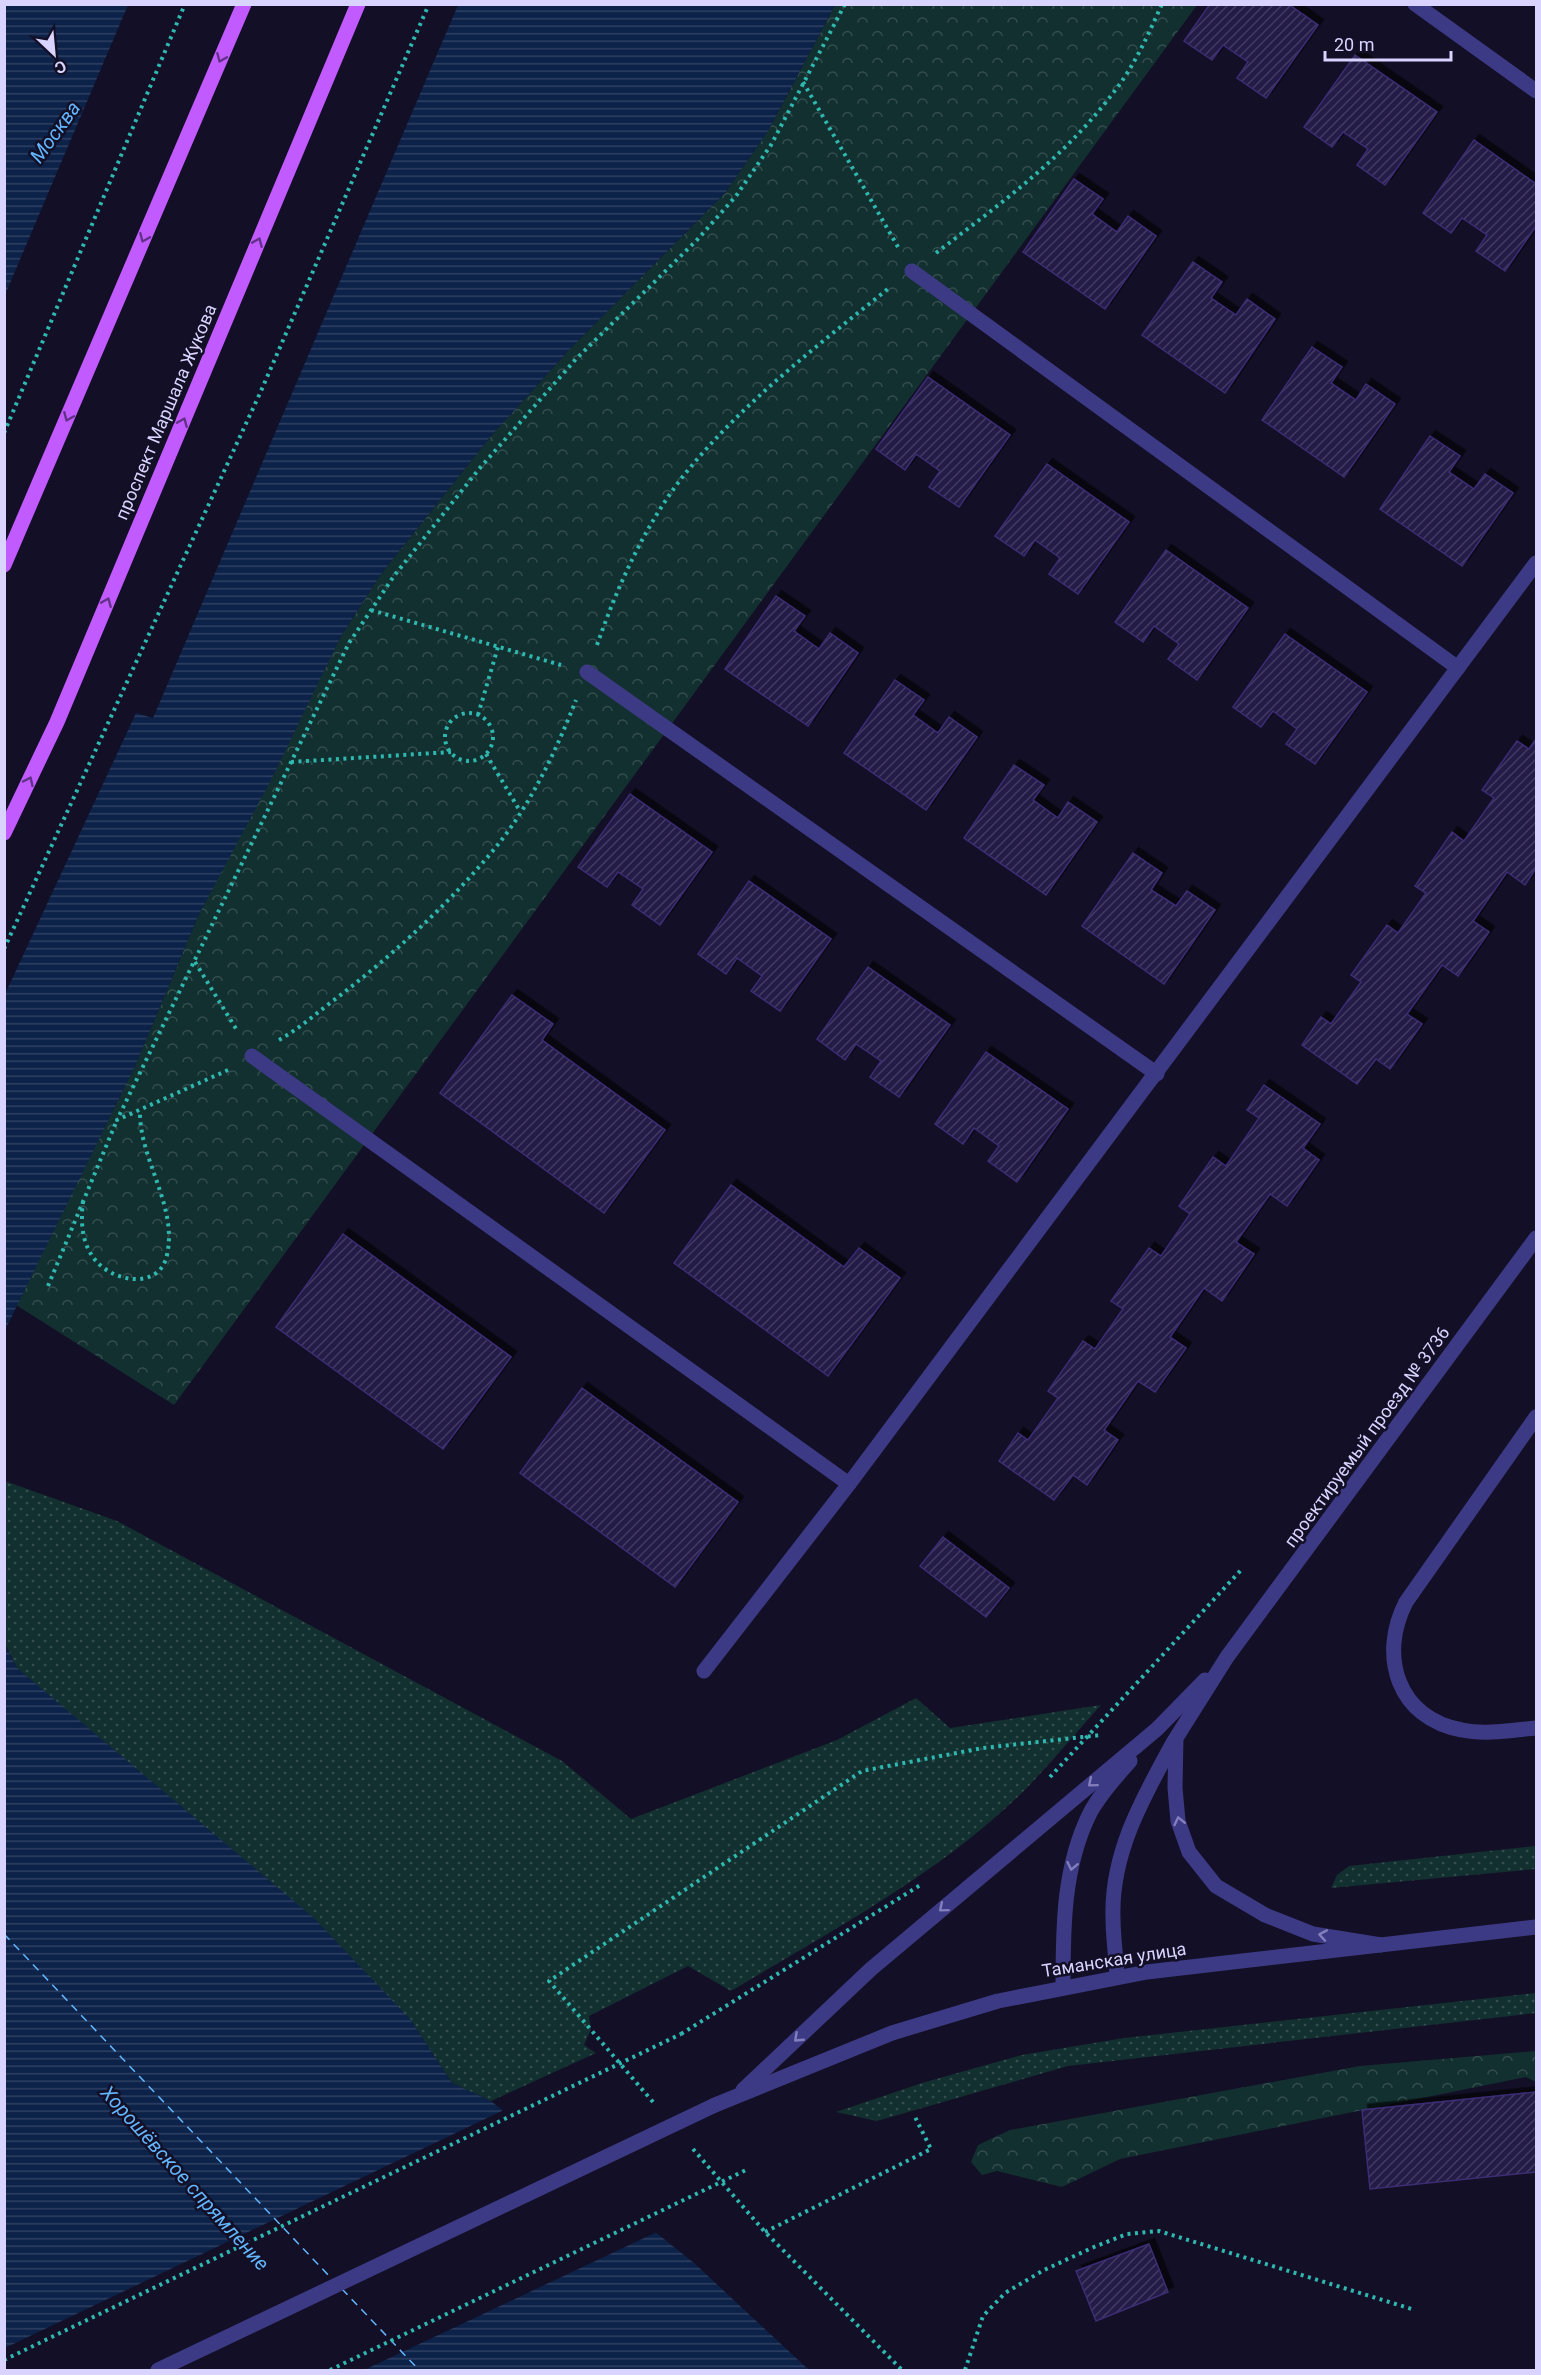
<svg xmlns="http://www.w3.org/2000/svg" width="1541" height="2375" font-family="Roboto,sans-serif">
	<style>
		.grass { fill: url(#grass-dots) }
		.forest { fill: url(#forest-crowns) }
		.water { fill: url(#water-rules) }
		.pier { fill: #130f26 }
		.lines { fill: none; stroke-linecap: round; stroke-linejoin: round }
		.ferry { stroke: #62b6ff; stroke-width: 1.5; stroke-dasharray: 8 6; stroke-linecap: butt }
		.building { fill: url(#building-hatch); stroke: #3b2d73; stroke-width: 1.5; filter: url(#shadow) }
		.path { stroke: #2fb8b0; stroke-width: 4; stroke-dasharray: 3 4.5; stroke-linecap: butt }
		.minor { stroke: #3d3a85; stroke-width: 15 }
		.major { stroke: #c25bff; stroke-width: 15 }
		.path-bridge { stroke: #2fb8b0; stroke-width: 4; stroke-dasharray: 3 4.5; stroke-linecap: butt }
		.minor-bridge { stroke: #3d3a85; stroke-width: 15 }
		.oneway { stroke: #623188 }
		.oneway2 { stroke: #837fbc }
		.labels { text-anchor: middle; stroke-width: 5; stroke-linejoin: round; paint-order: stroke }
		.street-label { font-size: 18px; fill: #d9d4ff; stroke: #130f26 }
		.water-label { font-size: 20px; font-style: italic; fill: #62b6ff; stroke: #130f26 }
	</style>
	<defs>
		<pattern id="grass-dots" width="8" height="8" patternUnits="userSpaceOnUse" patternTransform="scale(1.5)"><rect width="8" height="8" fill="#12302f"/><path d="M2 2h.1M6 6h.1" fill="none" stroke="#344d4e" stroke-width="1.8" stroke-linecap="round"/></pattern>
		<pattern id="forest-crowns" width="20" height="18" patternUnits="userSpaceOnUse" patternTransform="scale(1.5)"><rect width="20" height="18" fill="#12302f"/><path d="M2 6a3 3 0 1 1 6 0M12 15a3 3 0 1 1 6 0" fill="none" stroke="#344d4e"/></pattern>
		<pattern id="water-rules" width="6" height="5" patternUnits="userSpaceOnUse" patternTransform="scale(1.5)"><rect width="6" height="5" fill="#0c2248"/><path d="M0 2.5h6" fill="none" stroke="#2f4163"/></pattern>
		<pattern id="building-hatch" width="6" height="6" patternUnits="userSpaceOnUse" patternTransform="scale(1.5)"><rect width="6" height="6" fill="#241b47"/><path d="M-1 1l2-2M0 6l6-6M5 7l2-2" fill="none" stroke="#433b63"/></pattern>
		<filter id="shadow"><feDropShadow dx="5.5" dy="-5.5" stdDeviation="0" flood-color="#0009"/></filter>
	</defs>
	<rect width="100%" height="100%" fill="#130f26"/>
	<!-- grass -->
	<g class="grass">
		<path d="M5,1481L117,1521L562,1761L631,1819L837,1740L916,1698L950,1728L1101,1705C1070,1739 1041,1776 1008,1806C926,1881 826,1934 731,1991L688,1966L589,2016L591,2029L584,2045L596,2053L491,2101L452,2083L410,2019L17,1668L5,1644Z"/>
		<path d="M1536,1846V1869L1331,1888L1337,1875L1349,1866Z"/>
		<path d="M1536,1993V2013L1068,2066L877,2121L836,2112L922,2083L1022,2055L1124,2038Z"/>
	</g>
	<!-- forest -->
	<g class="forest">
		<path d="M835,5H1197L174,1405L16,1305L136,1064L199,914L341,636L381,574L491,436L569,350L725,193L768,131Z"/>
		<path d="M1536,2051V2082L1526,2077L1120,2159L1062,2187L997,2171L982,2175L971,2162L978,2145L1010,2130L1360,2066Z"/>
	</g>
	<!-- water -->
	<g class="water">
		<path d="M5,5H835L768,131L725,193L569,350L491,436L381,574L341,636L271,780L199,914L136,1064L5,1330Z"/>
		<path d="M4,1644L17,1668L314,1918L410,2019L452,2083L491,2101L694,2263L809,2370H5Z"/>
	</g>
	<!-- pier -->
	<g class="pier">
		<path d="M128,5H458L153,718L136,713L5,994V295Z"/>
		<path d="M506,2109L659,2231L364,2370H5V2348Z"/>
	</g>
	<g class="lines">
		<!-- ferry -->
		<g class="ferry">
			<path d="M4,1934L332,2279"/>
			<path d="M342,2289L419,2370"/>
		</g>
	</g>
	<!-- building -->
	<g class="building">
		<path d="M1210,4H1288L1318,25L1266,98L1237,78L1248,62L1223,45L1212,60L1184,41Z"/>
		<path d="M1355,55L1437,112L1385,185L1357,165L1368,149L1343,132L1332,147L1304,127Z"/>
		<path d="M1474,140L1536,184V226L1505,271L1476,251L1487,235L1462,218L1451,233L1423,213Z"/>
		<path d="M1074,179L1103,199L1092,214L1117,232L1128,216L1156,236L1105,309L1023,252Z"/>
		<path d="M1193,262L1222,282L1211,298L1236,315L1247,299L1275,319L1225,393L1142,335Z"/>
		<path d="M1312,347L1342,367L1331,383L1356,400L1366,384L1395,404L1344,477L1262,420Z"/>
		<path d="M928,377L1010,435L959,507L929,487L940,471L916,454L905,470L876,449Z"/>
		<path d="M1430,436L1460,456L1449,472L1474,489L1485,474L1513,493L1462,566L1380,509Z"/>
		<path d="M1047,464L1129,522L1078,594L1049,574L1060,558L1035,540L1024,556L995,536Z"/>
		<path d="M1166,550L1248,608L1197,680L1168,659L1179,644L1154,626L1143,642L1115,622Z"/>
		<path d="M776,596L805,616L794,631L819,649L830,633L858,653L808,726L725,669Z"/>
		<path d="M1285,634L1367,692L1315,764L1286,744L1297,729L1273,711L1261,727L1233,707Z"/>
		<path d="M895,680L924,700L913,715L938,733L949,717L977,737L926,810L844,753Z"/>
		<path d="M1536,739V868L1525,885L1507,872L1473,921L1489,932L1458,976L1442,965L1407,1014L1422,1024L1390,1069L1376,1059L1357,1084L1302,1045L1321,1017L1331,1024L1361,982L1351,975L1387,925L1398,933L1426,893L1415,886L1452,832L1464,841L1494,798L1482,790L1517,741L1529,749Z"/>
		<path d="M1014,765L1044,785L1033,800L1058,818L1068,802L1097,822L1046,895L964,838Z"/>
		<path d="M630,794L712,852L660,925L632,905L643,889L618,872L607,887L578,867Z"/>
		<path d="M1133,853L1162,873L1151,890L1176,906L1187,891L1215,910L1164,984L1082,926Z"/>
		<path d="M749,881L831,939L780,1011L751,991L762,976L737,958L726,974L698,954Z"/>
		<path d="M868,967L950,1025L899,1097L870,1077L881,1061L856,1044L845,1060L817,1039Z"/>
		<path d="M512,995L553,1024L542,1040L665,1130L604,1213L440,1093Z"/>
		<path d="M986,1052L1068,1109L1017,1182L988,1161L999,1146L974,1128L963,1144L935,1124Z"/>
		<path d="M1264,1085L1320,1124L1303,1148L1319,1160L1287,1206L1270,1194L1236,1242L1254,1254L1222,1301L1204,1288L1170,1337L1186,1348L1155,1392L1138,1381L1104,1430L1118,1440L1087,1485L1073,1475L1054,1500L999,1461L1018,1433L1028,1440L1058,1398L1048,1391L1083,1341L1095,1349L1123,1309L1111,1301L1149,1248L1161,1256L1190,1214L1179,1206L1213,1157L1226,1166L1259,1118L1247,1110Z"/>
		<path d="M731,1185L844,1267L859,1248L900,1278L828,1376L674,1263Z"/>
		<path d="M343,1234L511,1357L443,1449L276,1327Z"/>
		<path d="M582,1388L738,1502L675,1587L520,1473Z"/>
		<path d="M943,1537L1009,1588L986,1617L920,1566Z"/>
		<path d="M1536,2092V2172L1370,2189L1362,2110Z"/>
		<path d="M1149,2244L1168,2292L1096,2321L1076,2271Z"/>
	</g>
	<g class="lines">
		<!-- path -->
		<g class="path">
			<path d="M803,82L898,247"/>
			<path d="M936,253C1000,204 1064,158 1113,93C1134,67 1148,35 1162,4"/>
			<path d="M4,433L185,4"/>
			<path d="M371,610L561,665"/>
			<path d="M597,645C618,585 645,525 684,475C742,403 817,346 889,288"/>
			<circle cx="469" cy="737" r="24"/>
			<path d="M478,715L498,647"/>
			<path d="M486,754L520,811"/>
			<path d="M291,762L451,752"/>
			<path d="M4,949L261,391L429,4"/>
			<path d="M195,962L238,1032"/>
			<path d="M279,1040C300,1028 318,1012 338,997C395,953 450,903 496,847C531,804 556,751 576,700"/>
			<path d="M228,1070L117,1120L349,643L394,576L479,469L576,359L697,240L736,196L771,145L845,4"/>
			<path d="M83,1201C81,1219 81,1238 91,1254C106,1281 159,1293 167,1255C178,1206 139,1159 140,1111"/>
			<path d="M48,1286L117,1120"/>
			<path d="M1050,1777L1241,1570"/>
			<path d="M681,2034L922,1884"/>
			<path d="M653,2102L549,1981L862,1771L983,1748L1101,1735"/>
			<path d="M693,2149L765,2232L902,2370"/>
			<path d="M765,2232L931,2149L914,2115"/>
			<path d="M965,2370L983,2316L1005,2293L1044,2270L1094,2247L1127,2234L1159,2231L1415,2310"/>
		</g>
		<!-- minor -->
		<g class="minor">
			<path d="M1415,4L1536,91"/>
			<path d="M912,271L1458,668"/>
			<path d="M587,672L1157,1074"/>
			<path d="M252,1056L849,1484"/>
			<path d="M1536,1417L1406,1602C1378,1656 1398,1719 1462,1730C1486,1735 1513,1730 1536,1728"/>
			<path d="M704,1671L849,1484L1536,563"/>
			<path d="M1381,1945L1313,1934L1265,1915L1216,1886L1189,1852L1178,1821L1175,1788L1176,1738L1227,1657L1536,1238"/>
			<path d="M1117,1977C1116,1957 1113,1937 1113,1917C1111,1852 1144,1796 1174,1741"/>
			<path d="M1063,1987C1063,1928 1063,1867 1090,1813C1100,1794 1116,1777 1130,1761"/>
			<path d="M743,2090L871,1969L1157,1729L1205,1680"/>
			<path d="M715,2105L892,2033L998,2001L1147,1972L1536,1927"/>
		</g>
		<!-- major -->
		<g class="major">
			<path d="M4,565L244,4"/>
			<path d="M4,833L57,722L358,4"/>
		</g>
		<!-- path-bridge -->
		<g class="path-bridge">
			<path d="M4,2360L681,2034"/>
			<path d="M330,2370L746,2170"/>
		</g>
		<!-- minor-bridge -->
		<path class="minor-bridge" d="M158,2370L715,2105"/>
	</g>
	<!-- one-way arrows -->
	<defs><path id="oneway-chevron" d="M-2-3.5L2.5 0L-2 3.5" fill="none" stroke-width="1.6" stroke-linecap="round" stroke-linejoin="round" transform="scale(1.5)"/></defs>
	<g class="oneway">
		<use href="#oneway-chevron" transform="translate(221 58) rotate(113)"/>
		<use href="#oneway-chevron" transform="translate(144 238) rotate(113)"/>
		<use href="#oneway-chevron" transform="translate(258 242) rotate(-67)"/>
		<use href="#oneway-chevron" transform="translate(68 417) rotate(113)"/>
		<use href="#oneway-chevron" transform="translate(183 422) rotate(-67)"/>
		<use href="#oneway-chevron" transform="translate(107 602) rotate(-67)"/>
		<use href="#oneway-chevron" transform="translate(29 781) rotate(-65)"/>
	</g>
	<g class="oneway2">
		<use href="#oneway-chevron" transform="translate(1092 1783) rotate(140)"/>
		<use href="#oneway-chevron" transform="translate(1179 1821) rotate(-103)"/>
		<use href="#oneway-chevron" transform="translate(1072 1866) rotate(102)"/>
		<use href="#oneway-chevron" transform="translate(943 1908) rotate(140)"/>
		<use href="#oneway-chevron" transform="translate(1323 1935) rotate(-170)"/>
		<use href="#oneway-chevron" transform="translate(798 2038) rotate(137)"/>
	</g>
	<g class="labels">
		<!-- street labels -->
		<g class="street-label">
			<text transform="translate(166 412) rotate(-67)" y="6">проспект Маршала Жукова</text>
			<text transform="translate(1367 1437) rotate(-54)" y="6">проектируемый проезд № 3736</text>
			<text transform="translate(1114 1960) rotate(-9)" y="6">Таманская улица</text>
		</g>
		<!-- water labels -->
		<g class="water-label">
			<text transform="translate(55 132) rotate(-54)" y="7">Москва</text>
			<text transform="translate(185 2178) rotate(48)" y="7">Хорошёвское спрямление</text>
		</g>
	</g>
	<!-- border -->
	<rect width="1541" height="2375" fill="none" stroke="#d9d4ff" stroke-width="12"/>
	<!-- north arrow -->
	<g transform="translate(54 54) rotate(154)" stroke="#130f26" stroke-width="4.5" paint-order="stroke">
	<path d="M0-4.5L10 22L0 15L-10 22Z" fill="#d9d4ff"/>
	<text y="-9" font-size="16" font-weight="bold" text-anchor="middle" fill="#d9d4ff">С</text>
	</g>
	<!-- scale -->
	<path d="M1325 51v9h126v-9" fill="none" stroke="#d9d4ff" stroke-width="3"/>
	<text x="1334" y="51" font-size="18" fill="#d9d4ff" stroke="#130f26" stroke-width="4.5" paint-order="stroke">20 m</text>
</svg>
